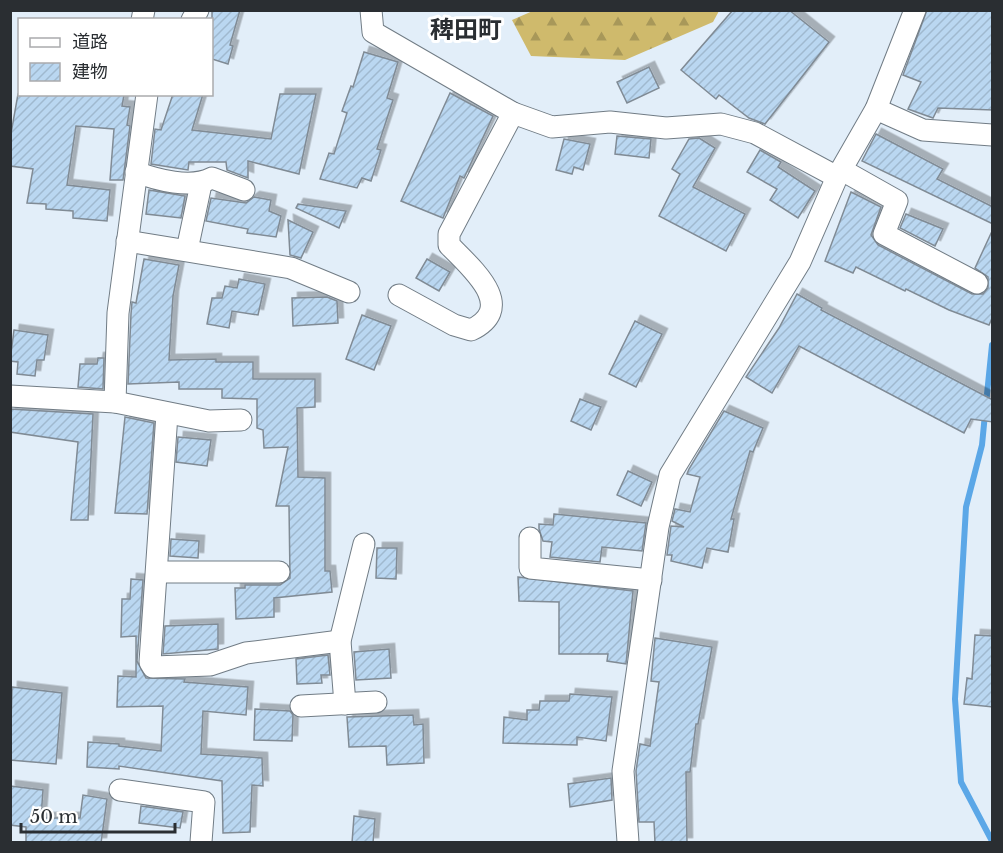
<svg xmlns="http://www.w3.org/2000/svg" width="1003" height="853" font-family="'Libre Baskerville','Noto Sans JP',serif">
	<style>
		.forest { fill: url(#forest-firs) }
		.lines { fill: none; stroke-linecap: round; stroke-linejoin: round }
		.stream { stroke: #5ba7e7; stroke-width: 6 }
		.building { fill: url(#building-hatch); stroke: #808b95; stroke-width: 1.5; filter: url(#shadow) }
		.minor-casing { stroke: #717c85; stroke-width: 23 }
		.minor { stroke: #fff; stroke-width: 21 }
		.labels { text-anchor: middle; stroke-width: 6; stroke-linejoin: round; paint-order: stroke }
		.quarter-label { font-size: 24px; font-weight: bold; fill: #2a2e32; stroke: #fff }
	</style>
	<defs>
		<pattern id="forest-firs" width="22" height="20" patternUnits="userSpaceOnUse" patternTransform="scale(1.5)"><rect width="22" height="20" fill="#cfba6c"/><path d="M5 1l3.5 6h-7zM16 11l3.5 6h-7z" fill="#a89859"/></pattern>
		<pattern id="building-hatch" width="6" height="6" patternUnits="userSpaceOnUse" patternTransform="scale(1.5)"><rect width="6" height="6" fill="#bad7f1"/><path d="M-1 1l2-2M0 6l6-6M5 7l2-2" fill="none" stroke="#a0b9cf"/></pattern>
		<filter id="shadow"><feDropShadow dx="5.5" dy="-5.5" stdDeviation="0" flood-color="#0004"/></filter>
	</defs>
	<rect width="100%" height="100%" fill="#e2eef9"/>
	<!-- forest -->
	<path class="forest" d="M535,10H719V11L713,22L625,60L531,56L512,20Z"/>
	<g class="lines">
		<!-- stream -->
		<g class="stream">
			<path d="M986,404L992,345"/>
			<path d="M985,414L982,445L966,507L955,699L961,782L992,841"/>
		</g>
	</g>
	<!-- building -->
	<g class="building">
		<path d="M212,10H240L230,45L233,46L228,64L212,59Z"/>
		<path d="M733,10H789L829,42L765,124L749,118L719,95L716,99L681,70Z"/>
		<path d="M927,10H993V110L938,108L933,118L908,109L921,82L903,75Z"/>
		<path d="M364,52L398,62L387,98L393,100L377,149L381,150L371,181L362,178L357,188L320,179L329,153L334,154L347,113L342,111L351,86L353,87Z"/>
		<path d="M649,67L659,88L627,103L617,82Z"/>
		<path d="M450,93L493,116L464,178L460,176L443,218L401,201Z"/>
		<path d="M18,94L124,95L122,106L130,107L127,125L130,126L123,180H110L114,129L76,126L67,185L110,190L107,221L73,218V211L46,209V204L27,203L33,169L10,166V139Z"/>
		<path d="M173,94H203L192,130L271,139L280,94H316L299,174L248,161V178L227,170L226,162H189L188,170L151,164L155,129L161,130Z"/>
		<path d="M876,134L943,169L937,179L993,207V224L862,161Z"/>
		<path d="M617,136L651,139L649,158L615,154Z"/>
		<path d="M699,138L715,148L693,187L745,214L726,251L659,216L680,174L672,169L689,139Z"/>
		<path d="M564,139L590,144L583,170L574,167L572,174L556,170Z"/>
		<path d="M760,150L781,162L778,167L815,191L798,218L770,200L777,189L747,172Z"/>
		<path d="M149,190L185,196L181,218L146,214Z"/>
		<path d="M851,192L881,207L871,235L878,245L972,294H983L988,288V277L975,268L993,229V316L989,325L949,310L906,289L905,291L856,267L853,273L825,261Z"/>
		<path d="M254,197L271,200L269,211L281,216L276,237L247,233L248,229L206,221L211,198L246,203Z"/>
		<path d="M298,204L346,211L339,228L296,208Z"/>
		<path d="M906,214L943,229L935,246L900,228Z"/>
		<path d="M288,220L313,232L301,258L290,255Z"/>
		<path d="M144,259L179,265L173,296L169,360L216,359V362H253V379H315V407L297,408L298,477L325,478V571H330L332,592L274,598V617L236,619L235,588H245V585H280L290,578L289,506H276L288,447L264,448L263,430L257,428V399L222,398V389H179V382L128,384L131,314L132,302L136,303Z"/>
		<path d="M427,259L450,272L439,291L416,278Z"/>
		<path d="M239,279L265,284L258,315L232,311L229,328L207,324L212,298H222L225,286L237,288Z"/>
		<path d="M797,294L822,308L821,310L993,400V422L971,419L964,433L799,346L772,393L746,377L779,328Z"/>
		<path d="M327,297L337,301L338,323L293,326L292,298Z"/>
		<path d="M362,315L391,326L374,370L346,359Z"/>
		<path d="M635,321L662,334L636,387L609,374Z"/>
		<path d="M14,330L48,335L44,360H37L35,376L17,374L18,362L10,361Z"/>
		<path d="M98,358H104L103,389L78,387L80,364H97Z"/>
		<path d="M580,399L601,407L591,430L571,421Z"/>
		<path d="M10,409L93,414L88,520H71L78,442L10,432Z"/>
		<path d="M724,411L763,428L753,452L750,451L731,519H734L728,552L707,548L702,568L671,561L672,555H667L671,526L684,527L672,521L675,509L690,512L700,477L687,474L689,469Z"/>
		<path d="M125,417L154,423L147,514L115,513Z"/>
		<path d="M178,437L211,440L207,466L176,462Z"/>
		<path d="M628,471L652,482L641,506L617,495Z"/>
		<path d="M554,514L646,523L642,551L602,547L600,562L550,557L552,542L543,541L539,529V524L553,525Z"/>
		<path d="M171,539L199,541L198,558L170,556Z"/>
		<path d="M377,548H397L396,579L376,578Z"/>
		<path d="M518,577L633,591L626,664L607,661L608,654H559V602L519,601Z"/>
		<path d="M131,579L143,580L137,661L146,678L185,679L184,682L248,687L246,715L203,711L201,754L262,758L263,786L252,785L250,832L223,833L222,781L119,766V769L87,767L88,742L119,744V746L161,751L163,706L117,707L118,676L136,677V636L121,637L122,599H130Z"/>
		<path d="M218,624V649L163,654L165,626Z"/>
		<path d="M975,635L993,636V707L964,704L967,678L972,679Z"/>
		<path d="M655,638L712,647L698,724H696L690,772H686L687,843H655L654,822H639L636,771L640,744L650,746L659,682L651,681Z"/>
		<path d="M389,649L391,678L356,680L354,652Z"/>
		<path d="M328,655L330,675H321L322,683L297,684L296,659Z"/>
		<path d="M12,687L62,693L56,764L10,760Z"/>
		<path d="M570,694L612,697L606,741L577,737V745L503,743L504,717L527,720V710H539L540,701H569Z"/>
		<path d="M255,709L290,711L293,715L292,741L254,740Z"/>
		<path d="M413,715L414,725L423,724L424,763L387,765L386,746L349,747L347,717Z"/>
		<path d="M611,778L612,800L570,807L568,784Z"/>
		<path d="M10,786L43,790L41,818H80L83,795L107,799L101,843H26V827L10,825Z"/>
		<path d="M141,806L183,812L180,828L139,823Z"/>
		<path d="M354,816L375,819L373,843H352Z"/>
	</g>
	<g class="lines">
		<defs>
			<g id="minor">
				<path d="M371,10L373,32L513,113L552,127L610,122L666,128L721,124L755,133L837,177"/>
				<path d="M142,20L144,10"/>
				<path d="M192,20L198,10"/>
				<path d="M876,109L923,130L992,135"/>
				<path d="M842,170L897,201L884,234L977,283"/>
				<path d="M136,172C157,180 191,189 212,178L244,190"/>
				<path d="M127,241L291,268L349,292"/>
				<path d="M187,250L201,184"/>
				<path d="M399,295L454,325L471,330C519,307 470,267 449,245V234L513,113"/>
				<path d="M10,396L115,402L209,421L241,420"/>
				<path d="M115,402L118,313L147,94"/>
				<path d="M167,414L150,662L153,667L210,665L246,653L340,641"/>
				<path d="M530,538V568L651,580"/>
				<path d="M157,572H279"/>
				<path d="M345,704L340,641L364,544"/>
				<path d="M301,706L376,702"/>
				<path d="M120,790L204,802L201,842"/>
				<path d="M628,842L623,771L658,527L670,475L800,262L837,177L876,109L915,10"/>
			</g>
		</defs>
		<!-- minor casing -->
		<use href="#minor" class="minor-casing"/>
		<!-- minor -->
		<use href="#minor" class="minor"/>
	</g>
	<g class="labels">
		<!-- quarter labels -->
		<g class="quarter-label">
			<text x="466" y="38">稗田町</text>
		</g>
	</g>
	<!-- border -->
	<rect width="1003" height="853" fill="none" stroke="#2a2e32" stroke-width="24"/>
	<!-- legend -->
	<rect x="18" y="18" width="195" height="78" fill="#ffffff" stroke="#aaabad" stroke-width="1.5"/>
	<rect x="30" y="38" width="30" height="9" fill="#ffffff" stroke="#aaabad" stroke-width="1.5"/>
	<text x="72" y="48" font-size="18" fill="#2a2e32">道路</text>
	<rect x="30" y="63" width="30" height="18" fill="url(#building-hatch)" stroke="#aaabad" stroke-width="1.5"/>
	<text x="72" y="78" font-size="18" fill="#2a2e32">建物</text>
	<!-- scale -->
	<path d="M21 823v9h154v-9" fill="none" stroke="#2a2e32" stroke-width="3"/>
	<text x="30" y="823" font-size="18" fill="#2a2e32" stroke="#ffffff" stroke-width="4.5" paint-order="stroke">50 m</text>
</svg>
